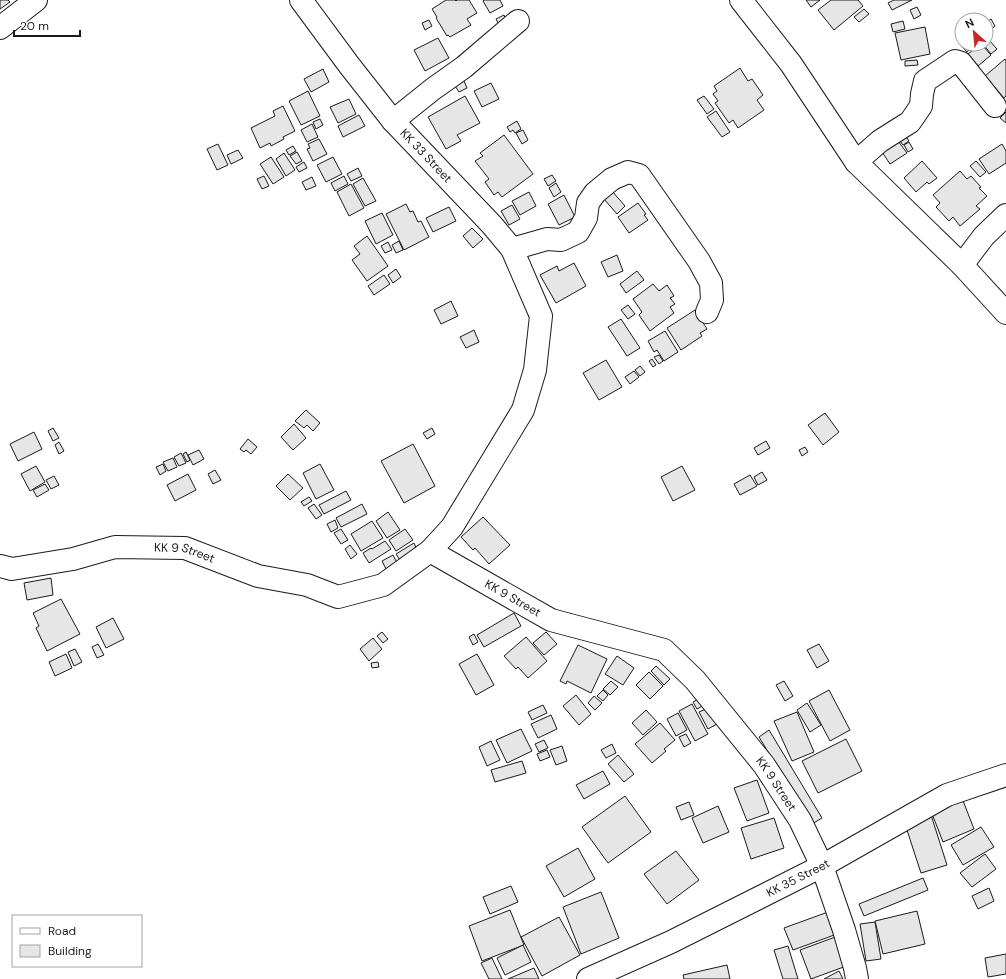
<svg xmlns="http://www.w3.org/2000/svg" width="1006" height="979" font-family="'DM Sans',sans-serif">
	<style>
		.building { fill: #e6e6e6; stroke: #1a1a1a }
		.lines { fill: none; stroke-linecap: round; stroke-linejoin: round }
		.minor-casing { stroke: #1a1a1a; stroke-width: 24 }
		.minor { stroke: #fff; stroke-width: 22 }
		.labels { text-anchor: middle; stroke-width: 3; stroke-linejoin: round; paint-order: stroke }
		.street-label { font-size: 12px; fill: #1a1a1a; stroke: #fff }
	</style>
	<rect width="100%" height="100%" fill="#fff"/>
	<!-- building -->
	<g class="building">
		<path d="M0,0H8L10,2L0,9Z"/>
		<path d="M446,0H455L456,1L457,0H469L477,13L467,19L471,25L450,37L448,35L447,36L436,18L437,17L432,9Z"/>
		<path d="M484,0H500L503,6L490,13L483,1Z"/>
		<path d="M806,0H820L811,7Z"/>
		<path d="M831,0H858L863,6L834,30L818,10Z"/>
		<path d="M894,0H912L892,10L888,3Z"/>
		<path d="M917,7L921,15L914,19L910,10Z"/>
		<path d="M864,9L869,14L859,22L854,17Z"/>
		<path d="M504,15L507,23L500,27L496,19Z"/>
		<path d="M991,19L995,26L988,32L986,30V23Z"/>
		<path d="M429,20L432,26L425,30L422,23Z"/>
		<path d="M903,21L905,29L893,32L891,24Z"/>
		<path d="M925,27L930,54L901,60L895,33Z"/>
		<path d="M438,38L449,58L425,71L414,50Z"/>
		<path d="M988,39L997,49L991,54L983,44H986V41Z"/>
		<path d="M962,42V44H976L967,52L960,44Z"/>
		<path d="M981,44L991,55L978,66L968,54Z"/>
		<path d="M1005,59L1006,61V96L1004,98L985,76Z"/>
		<path d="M917,60L918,65L905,66V61Z"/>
		<path d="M740,68L748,81L752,79L763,95L757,100L764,110L738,128L733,120L729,123L715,103L718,101L713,94L717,91L714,86Z"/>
		<path d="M323,69L329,82L311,92L304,79Z"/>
		<path d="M464,81L467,88L459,92L455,86Z"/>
		<path d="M491,83L499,99L482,107L474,91Z"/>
		<path d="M308,91L320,116L301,125L289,101Z"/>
		<path d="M465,96L480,123L457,135L461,141L446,149L428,117Z"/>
		<path d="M704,96L714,109L707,114L697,100Z"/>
		<path d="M349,99L356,114L338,123L330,107Z"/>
		<path d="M283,106L295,131L283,137L284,139L271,146L270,143L260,148L251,128L275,116L273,111Z"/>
		<path d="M716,111L730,132L722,137L707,117Z"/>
		<path d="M1006,112V123L1000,118Z"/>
		<path d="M359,115L365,126L343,137L338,126Z"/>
		<path d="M320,119L323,125L316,129L313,122Z"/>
		<path d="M517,121L521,129L515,133L513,130L510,132L507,127Z"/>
		<path d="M312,124L318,137L307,142L301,130Z"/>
		<path d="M523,130L528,140L522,144L516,133Z"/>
		<path d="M904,134L909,141L903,145L898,138Z"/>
		<path d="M504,135L533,174L502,197L498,192L494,195L485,182L489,179L475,161L483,156L480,153Z"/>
		<path d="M319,139L327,154L313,161L307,149L310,148L308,144Z"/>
		<path d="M898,141L907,153L890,164L882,152Z"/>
		<path d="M909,142L913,149L908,152L904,145Z"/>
		<path d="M218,144L228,165L217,170L207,149Z"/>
		<path d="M1002,144L1006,151V163L989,174L979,159Z"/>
		<path d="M293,146L296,151L289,155L286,150Z"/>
		<path d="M238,150L243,158L231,164L227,155Z"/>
		<path d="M297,152L302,161L296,164L290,156Z"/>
		<path d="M284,153L295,170L286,176L276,159Z"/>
		<path d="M271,157L284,177L273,184L260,164Z"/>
		<path d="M333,157L342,174L326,182L317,165Z"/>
		<path d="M922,161L937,178L929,184L927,182L916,192L904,178Z"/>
		<path d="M976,161L986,172L980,177L970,166Z"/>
		<path d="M304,162L307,168L299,172L296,167Z"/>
		<path d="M358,168L362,176L351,181L347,174Z"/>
		<path d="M960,171L967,179L971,176L981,187L979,188L987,196L976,206L980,209L960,226L953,217L949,221L936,207L940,203L933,195Z"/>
		<path d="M552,175L556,181L548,186L544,179Z"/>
		<path d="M264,176L269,186L262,189L257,179Z"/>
		<path d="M344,176L348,184L335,191L331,183Z"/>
		<path d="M312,177L316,186L306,190L302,182Z"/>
		<path d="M363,178L376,201L365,206L353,184Z"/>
		<path d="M556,183L561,192L554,197L549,188Z"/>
		<path d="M351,184L364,208L349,216L337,192Z"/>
		<path d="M612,191L625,206L617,214L604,199Z"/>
		<path d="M529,192L536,206L520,215L512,201Z"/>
		<path d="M564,195L575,217L559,225L548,204Z"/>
		<path d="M638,203L646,214L644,215L648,220L629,233L618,217Z"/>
		<path d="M406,204L410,212L413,211L418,222L421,221L429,237L404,250L386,214Z"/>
		<path d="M512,205L520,219L509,225L501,211Z"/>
		<path d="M449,207L456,221L433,232L426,218Z"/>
		<path d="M382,213L393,235L376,244L365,221Z"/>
		<path d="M472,228L483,239L473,248L463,236Z"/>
		<path d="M367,236L388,266L367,281L352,260L360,254L354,246Z"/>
		<path d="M399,241L403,250L396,253L392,245Z"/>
		<path d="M388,242L392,250L385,253L381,246Z"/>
		<path d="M617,255L623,271L608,277L601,262Z"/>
		<path d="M574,263L586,286L556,303L540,275L557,266L559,271Z"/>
		<path d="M396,269L401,277L393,283L388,275Z"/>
		<path d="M637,271L644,280L626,293L620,284Z"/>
		<path d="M384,275L390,284L374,295L368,286Z"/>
		<path d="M653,284L659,291L667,285L674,296L670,298L675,304L670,307L674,313L650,331L639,315L642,312L633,299Z"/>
		<path d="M451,301L458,316L441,324L434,310Z"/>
		<path d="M628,305L635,314L628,319L621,310Z"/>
		<path d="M695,310L707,329L700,333L702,336L681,350L667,328Z"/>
		<path d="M621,319L640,348L627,356L608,327Z"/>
		<path d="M474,330L479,342L466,348L460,337Z"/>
		<path d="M665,331L678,352L664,361L657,350L654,352L648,341Z"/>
		<path d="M659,355L663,361L659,364L654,357Z"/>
		<path d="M652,359L656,365L653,367L649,361Z"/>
		<path d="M606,360L622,387L599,400L583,373Z"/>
		<path d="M640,366L645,372L640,376L635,370Z"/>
		<path d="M634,371L639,377L630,384L625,377Z"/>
		<path d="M306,410L320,423L313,431L307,425L304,428L295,421Z"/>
		<path d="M825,413L839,432L823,445L808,425Z"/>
		<path d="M294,424L306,438L293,450L281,437Z"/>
		<path d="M53,428L59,438L53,441L48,431Z"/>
		<path d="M432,428L435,434L427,439L423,433Z"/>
		<path d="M34,432L42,449L18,461L10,444Z"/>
		<path d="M248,439L257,447L251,454L246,450L244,452L240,449Z"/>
		<path d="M766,441L770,448L758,455L754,448Z"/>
		<path d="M59,442L64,451L59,454L55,445Z"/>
		<path d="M413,444L435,486L404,503L381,461Z"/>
		<path d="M805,447L808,452L802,456L799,450Z"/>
		<path d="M199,450L204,459L193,465L188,455Z"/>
		<path d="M186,452L190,460L187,462L183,454Z"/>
		<path d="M181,453L186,463L179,466L174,457Z"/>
		<path d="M173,458L177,467L168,471L163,462Z"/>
		<path d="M163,464L166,471L160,475L156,467Z"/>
		<path d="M320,464L334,490L316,499L303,473Z"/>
		<path d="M36,466L45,482L30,491L21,474Z"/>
		<path d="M682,466L695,490L673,501L661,477Z"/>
		<path d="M215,470L221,480L213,484L208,474Z"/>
		<path d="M762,472L767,480L758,485L754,477Z"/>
		<path d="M188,474L196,490L175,501L167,485Z"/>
		<path d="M288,474L303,488L290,500L276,486Z"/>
		<path d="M750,475L757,486L740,495L734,484Z"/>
		<path d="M54,476L59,485L51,489L46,480Z"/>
		<path d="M45,484L49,490L37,497L33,490Z"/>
		<path d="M346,491L351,500L324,514L319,505Z"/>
		<path d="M309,497L312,501L304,506L301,502Z"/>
		<path d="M314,504L322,515L316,519L308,508Z"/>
		<path d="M362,504L367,514L341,527L336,518Z"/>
		<path d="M388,512L400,530L387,538L376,521Z"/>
		<path d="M483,517L510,545L489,564L475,548L473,550L461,537Z"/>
		<path d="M335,520L338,528L331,532L327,524Z"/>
		<path d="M372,521L383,538L361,551L351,534Z"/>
		<path d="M341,529L348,540L341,544L334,533Z"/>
		<path d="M405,529L413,540L396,551L389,540Z"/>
		<path d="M385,541L391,549L369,563L363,553L371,548L372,549Z"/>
		<path d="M414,543L417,550L401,562L396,554Z"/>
		<path d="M350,545L357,554L351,559L345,549Z"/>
		<path d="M393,555L397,563L386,569L382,561Z"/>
		<path d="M51,578L53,595L27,600L24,583Z"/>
		<path d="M61,599L80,634L47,651L36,628L39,626L33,613Z"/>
		<path d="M514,613L521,626L484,647L477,635Z"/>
		<path d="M113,618L124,639L106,648L96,627Z"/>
		<path d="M382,632L388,639L383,643L377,636Z"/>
		<path d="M546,632L557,644L544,655L533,643Z"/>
		<path d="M474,634L478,642L473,645L469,637Z"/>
		<path d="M526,637L547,661L528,678L518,667L516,669L504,656Z"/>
		<path d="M373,638L382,649L369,661L360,649Z"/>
		<path d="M98,644L104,655L97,658L92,647Z"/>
		<path d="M819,644L829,661L817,668L807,650Z"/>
		<path d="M578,645L607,659L591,693L567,681L566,684L560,681Z"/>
		<path d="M75,649L82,662L74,666L68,652Z"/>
		<path d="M66,654L72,668L55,676L49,662Z"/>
		<path d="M477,654L494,685L476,695L459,664Z"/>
		<path d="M617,656L634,668L623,685L605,674Z"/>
		<path d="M378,662L379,667L372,668L371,663Z"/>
		<path d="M656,666L670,679L664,685L651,671Z"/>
		<path d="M649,672L663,686L650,699L636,685Z"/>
		<path d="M611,681L618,687L610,695L603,689Z"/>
		<path d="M784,681L793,696L785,701L776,685Z"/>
		<path d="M603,690L608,695L603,701L597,696Z"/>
		<path d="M829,690L850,730L830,741L809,701Z"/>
		<path d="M576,695L591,714L579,725L563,706Z"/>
		<path d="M594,696L602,703L595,710L588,703Z"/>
		<path d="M702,697L706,704L697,709L693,702Z"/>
		<path d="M807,703L821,725L810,732L797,710Z"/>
		<path d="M692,704L708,734L695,741L679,711Z"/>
		<path d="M543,705L547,713L532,720L528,712Z"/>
		<path d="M708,708L717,724L708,729L699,712Z"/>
		<path d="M646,710L657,722L643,735L632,723Z"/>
		<path d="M797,712L814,752L792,761L774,721Z"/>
		<path d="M678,713L687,730L676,736L667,719Z"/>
		<path d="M551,715L557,729L538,738L531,724Z"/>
		<path d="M660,723L675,740L664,749L666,751L652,763L635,744Z"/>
		<path d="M521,729L532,751L507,763L496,740Z"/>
		<path d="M769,730L822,818L812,824L759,737Z"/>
		<path d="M686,734L691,743L684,747L679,737Z"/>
		<path d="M846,739L862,771L818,793L802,761Z"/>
		<path d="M544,740L548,748L539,752L535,744Z"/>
		<path d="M491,741L500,760L487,766L479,747Z"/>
		<path d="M612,744L616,753L606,758L601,750Z"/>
		<path d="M562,746L567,761L556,765L550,750Z"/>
		<path d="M547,750L550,757L540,761L537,754Z"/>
		<path d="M618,755L634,774L624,782L608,764Z"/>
		<path d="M522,761L526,773L495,782L491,770Z"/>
		<path d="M603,771L610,784L584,799L576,785Z"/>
		<path d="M757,780L769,813L747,821L734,788Z"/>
		<path d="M960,793L974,829L943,842L929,806Z"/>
		<path d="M625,796L651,832L608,863L582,827Z"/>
		<path d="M689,802L694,815L681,820L676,807Z"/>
		<path d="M718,806L729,832L703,843L692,818Z"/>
		<path d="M931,815L947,865L921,873L905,824Z"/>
		<path d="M774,818L784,848L751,859L741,828Z"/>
		<path d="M981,827L994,847L963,865L951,845Z"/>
		<path d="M578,848L595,879L564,897L546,866Z"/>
		<path d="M676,851L699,880L667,904L644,874Z"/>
		<path d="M985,854L996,869L972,887L960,873Z"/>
		<path d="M923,878L928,890L864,916L859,904Z"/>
		<path d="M511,886L518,902L490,914L483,897Z"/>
		<path d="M989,888L994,901L978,909L972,896Z"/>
		<path d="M601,892L619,938L581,954L563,907Z"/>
		<path d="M510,910L524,945L482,961L469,926Z"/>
		<path d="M917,911L925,944L883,954L875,921Z"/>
		<path d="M828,912L837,934L793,950L784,928Z"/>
		<path d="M559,917L580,955L542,976L521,937Z"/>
		<path d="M875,922L881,959L866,961L860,924Z"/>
		<path d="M838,936L849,965L811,979L800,950Z"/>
		<path d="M523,945L531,962L505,975L497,958Z"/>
		<path d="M788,946L798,979H783L774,950Z"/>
		<path d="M1006,954V974L988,977L985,958Z"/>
		<path d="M492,958L502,979H489L481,963Z"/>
		<path d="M727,965L730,979H684L683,975Z"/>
		<path d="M534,968L539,979H508Z"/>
		<path d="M839,971L843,979H824Z"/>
	</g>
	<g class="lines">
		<defs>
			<g id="minor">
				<path id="s1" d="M301,0L349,65L393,121L492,225L512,249L541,316L535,370L523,410L452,527L430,551"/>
				<path d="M741,0L791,64L856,162L962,265L1006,313"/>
				<path d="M0,28L36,0"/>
				<path d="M393,121L433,89L464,67L518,21"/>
				<path d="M856,162L880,141L910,122L921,106L922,94L925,81L955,61L961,63L995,106"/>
				<path d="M512,249L547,239L561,240L578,232L586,218L588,203L595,193L612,179L628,172L639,175L699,261L711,283L712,300L707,312"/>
				<path d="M962,265L984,236L1006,215"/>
				<path id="s2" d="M0,566L12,569L73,559L115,547L185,548L258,576L307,585L338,597L383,585L430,551L551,620L664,650L695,680L764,765L800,820L822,866L844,930L855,968L857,979"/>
				<path id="s3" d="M588,979L671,942L822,866L947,795L1006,775"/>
			</g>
		</defs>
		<!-- minor casing -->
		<use href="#minor" class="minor-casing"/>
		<!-- minor -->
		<use href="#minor" class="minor"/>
	</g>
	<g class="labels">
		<!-- street labels -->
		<g class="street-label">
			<text dy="4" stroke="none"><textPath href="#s1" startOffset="200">KK 33 Street</textPath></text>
			<text dy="4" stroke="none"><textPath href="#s2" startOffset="188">KK 9 Street</textPath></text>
			<text dy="4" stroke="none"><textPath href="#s2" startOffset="549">KK 9 Street</textPath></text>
			<text dy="4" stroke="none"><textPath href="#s2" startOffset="885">KK 9 Street</textPath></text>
			<text dy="4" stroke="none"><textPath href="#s3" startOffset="233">KK 35 Street</textPath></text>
		</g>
	</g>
	<!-- legend -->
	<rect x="12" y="915" width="130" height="52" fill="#ffffff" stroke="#a3a3a3"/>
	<rect x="20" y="928" width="20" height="6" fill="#ffffff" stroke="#a3a3a3"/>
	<text x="48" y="935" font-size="12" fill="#1a1a1a">Road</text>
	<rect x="20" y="945" width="20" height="12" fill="#e6e6e6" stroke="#a3a3a3"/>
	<text x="48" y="955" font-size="12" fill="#1a1a1a">Building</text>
	<!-- north arrow -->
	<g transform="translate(974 32) rotate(333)"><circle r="19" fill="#ffffff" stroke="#a3a3a3"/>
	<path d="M0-3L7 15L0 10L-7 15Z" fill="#c62828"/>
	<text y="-6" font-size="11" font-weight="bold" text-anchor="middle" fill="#1a1a1a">N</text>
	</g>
	<!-- scale -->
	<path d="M14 30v6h66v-6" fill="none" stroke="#1a1a1a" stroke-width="2"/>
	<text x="20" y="30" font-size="12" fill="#1a1a1a" stroke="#ffffff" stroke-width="3" paint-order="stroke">20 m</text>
</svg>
